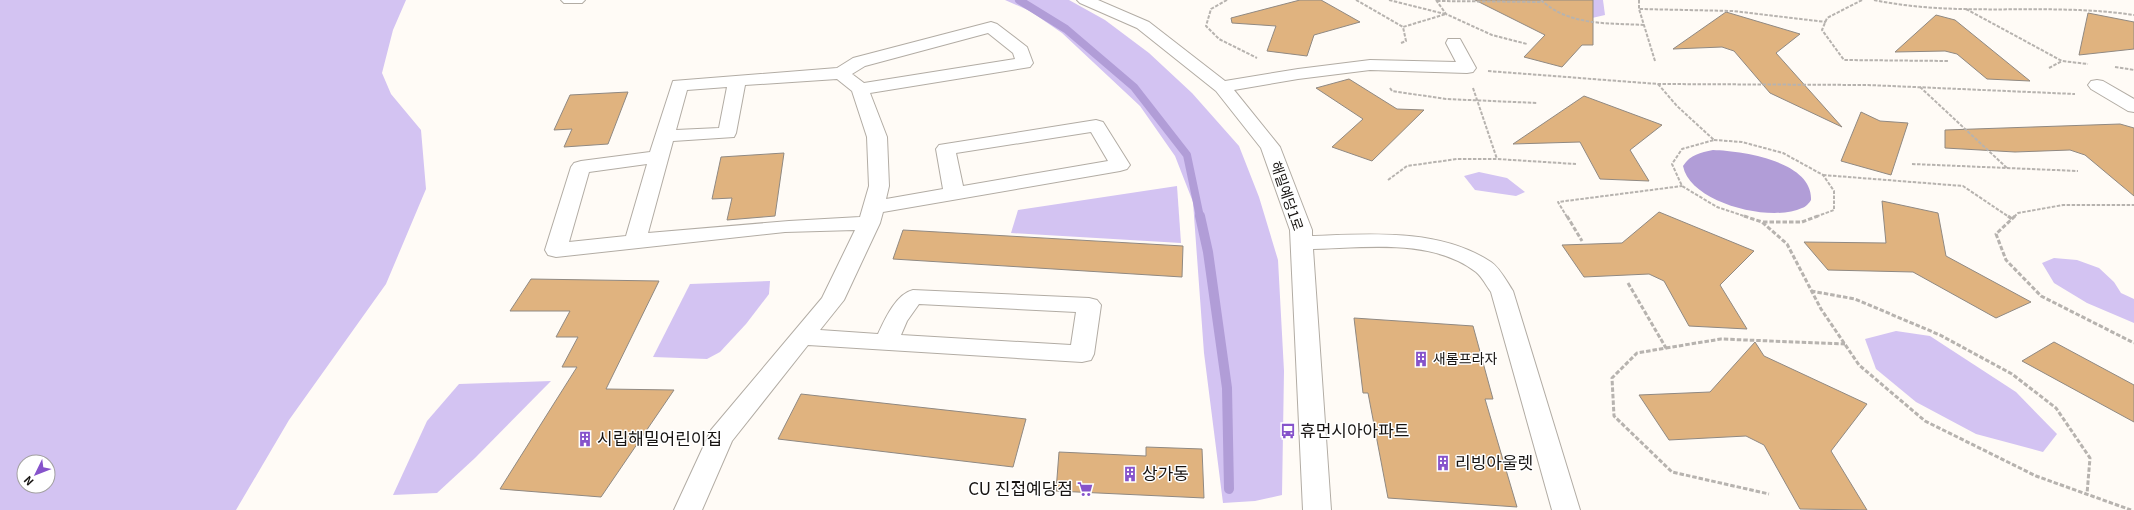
<svg xmlns="http://www.w3.org/2000/svg" width="2134" height="510" font-family="Georgia,'Noto Sans KR',serif">
	<style>
		.green { fill: #d3c3f2; fill-rule: evenodd }
		.water { fill: #b19dd7 }
		.lines { fill: none; stroke-linecap: round; stroke-linejoin: round }
		.stream-far1 { stroke: #b19dd7; stroke-width: 8 }
		.stream { stroke: #b19dd7; stroke-width: 10 }
		.building { fill: #e0b37f; stroke: #908982 }
		.minor-casing { stroke: #b2aca4; stroke-width: 2 }
		.path-far1 { stroke: #b7b3af; stroke-width: 2; stroke-dasharray: 3.5 1.5; stroke-linecap: butt }
		.path { stroke: #b7b3af; stroke-width: 3; stroke-dasharray: 4.5 2; stroke-linecap: butt }
		.minor { fill: #fff; fill-rule: evenodd }
		.labels { text-anchor: middle; stroke-width: 3; stroke-linejoin: round; paint-order: stroke }
		.street-label { font-size: 14px; fill: #161311; stroke: #fff }
		.poi-label { font-size: 14px; fill: #161311; stroke: #fff; text-anchor: start }
		.near-poi-label { font-size: 17px; fill: #161311; stroke: #fff; text-anchor: start }
	</style>
	<rect width="100%" height="100%" fill="#fffbf6"/>
	<!-- green -->
	<g class="green">
		<path d="M0,0H406L393,30L382,73L391,94L421,130L426,189L386,284L289,420L236,510H0ZM24,462H48V486H24Z"/>
		<path d="M1005,0H1069L1105,20L1149,53L1192,93L1239,146L1259,197L1278,260L1284,371L1282,495L1255,501L1223,503L1204,353L1193,202L1175,156L1140,106L1062,33L1030,11Z"/>
		<path d="M1547,0H1603L1605,15L1592,18Z"/>
		<path d="M1479,172L1507,178L1525,192L1516,196L1475,190L1464,176Z"/>
		<path d="M1177,186L1181,243L1011,233L1018,210Z"/>
		<path d="M2054,258L2077,260L2099,268L2114,282L2121,293L2134,299V323L2087,303L2054,283L2042,263Z"/>
		<path d="M770,281L769,294L746,324L720,352L707,359L653,357L690,284Z"/>
		<path d="M1896,331L1930,336L2016,392L2057,434L2043,452L1976,434L1916,402L1876,369L1865,339Z"/>
		<path d="M551,381L475,458L437,493L393,495L427,421L459,384Z"/>
	</g>
	<!-- water -->
	<path class="water" d="M1713,150C1742,151 1813,161 1811,200C1809,203 1806,207 1802,208C1771,223 1690,203 1683,166C1691,154 1700,153 1713,150Z"/>
	<g class="lines">
		<!-- stream-far1 -->
		<path class="stream-far1" d="M1019,0L1066,29L1134,87L1187,155L1200,217"/>
		<!-- stream -->
		<path class="stream" d="M1200,216L1208,252L1227,388L1229,489"/>
	</g>
	<!-- building -->
	<g class="building">
		<path d="M1300,0H1321L1360,22L1314,35L1307,56L1267,51L1276,26L1232,23L1231,18Z"/>
		<path d="M1475,0H1593V45H1582L1562,67L1524,57L1545,35Z"/>
		<path d="M1726,12L1800,34L1776,53L1842,127L1770,93L1734,51L1722,47L1673,49Z"/>
		<path d="M2088,13L2134,22V49L2079,55Z"/>
		<path d="M1936,15L1955,20L2030,81L1987,79L1957,54L1945,51L1895,52Z"/>
		<path d="M1349,79L1397,109L1424,110L1372,161L1332,147L1363,119L1316,88Z"/>
		<path d="M628,92L608,144L564,147L572,129L554,130L570,95Z"/>
		<path d="M1584,96L1662,125L1630,150L1649,181L1600,179L1580,142L1513,144Z"/>
		<path d="M1861,112L1880,121L1908,123L1891,175L1841,161Z"/>
		<path d="M2120,124L2134,128V196L2085,155L2070,150L2015,152L1945,148V130Z"/>
		<path d="M784,153L775,216L727,220L732,198L712,199L721,157Z"/>
		<path d="M1882,201L1938,213L1946,256L2031,302L1996,318L1913,272L1828,270L1804,242L1886,243Z"/>
		<path d="M1659,212L1754,251L1720,285L1747,329L1689,326L1664,281L1649,274L1584,277L1562,245L1622,243Z"/>
		<path d="M903,230L1183,246L1182,277L893,259Z"/>
		<path d="M531,279L659,281L606,389L674,390L601,497L500,489L577,367H562L578,337H556L570,311H510Z"/>
		<path d="M1354,318L1473,326L1493,399H1485L1517,507L1388,498L1368,393H1363Z"/>
		<path d="M1755,342L1764,356L1867,404L1831,451L1867,510L1800,509L1764,445L1746,436L1669,440L1639,395L1710,392Z"/>
		<path d="M2054,342L2134,385V422L2022,361Z"/>
		<path d="M801,394L1026,419L1013,467L778,439Z"/>
		<path d="M1146,447L1202,449L1204,498L1056,491L1059,452L1146,456Z"/>
	</g>
	<g class="lines">
		<defs>
			<g id="minor">
				<path d="M561,0H585L582,3H564Z"/>
				<path d="M1077,0H1098L1149,22L1225,81L1298,69L1370,60L1456,62L1446,43L1448,39H1460L1476,68L1473,72L1467,73L1370,70L1298,79L1234,90L1280,147L1312,230V236C1371,234 1439,228 1491,262C1500,268 1507,282 1513,291L1580,510H1552L1491,292C1486,285 1482,277 1476,272C1432,238 1365,248 1313,249L1331,510H1303L1290,230L1261,148L1216,91L1137,28L1080,3Z"/>
				<path d="M991,22L997,24L1027,47L1033,63L1030,67L870,93L887,137L889,186L886,199L943,189L936,149L939,145L1096,120L1103,122L1130,165L1127,169L1120,171L883,212L880,223L844,300L820,330L878,334C885,319 896,294 913,290L1089,298L1097,300L1101,305L1094,354L1091,360L1082,362L808,345L732,441L702,510H674L711,430L822,298L855,230L785,232L556,257L548,255L545,250L571,167L574,163L581,161L650,152L673,81L837,68L853,58ZM988,33L1013,53L1015,59L864,83L852,74L865,66ZM837,79L852,91L867,137L869,186L860,217L789,221L648,233L673,141L734,137L736,133L745,85ZM727,87L719,128L676,130L687,90ZM1091,132L1108,161L963,186L956,153ZM647,164L626,236L569,242L589,172ZM919,304L1076,312L1071,345L901,335L907,321Z"/>
				<path d="M2097,80L2103,81L2134,99V112L2128,111L2091,89L2088,85L2091,81Z"/>
			</g>
		</defs>
		<!-- minor casing -->
		<use href="#minor" class="minor-casing"/>
		<!-- path-far1 -->
		<g class="path-far1">
			<path d="M1227,0L1211,9L1206,26L1219,39L1257,58"/>
			<path d="M1356,0L1403,27"/>
			<path d="M1389,0L1445,14"/>
			<path d="M1436,0L1446,14L1492,35L1527,44"/>
			<path d="M1541,0C1569,26 1608,23 1644,25"/>
			<path d="M1639,0V9"/>
			<path d="M1862,0L1827,18L1822,30L1844,60L1948,61"/>
			<path d="M1874,0C1960,18 2048,2 2134,15"/>
			<path d="M1437,1L1543,2"/>
			<path d="M1966,9L2062,61L2088,64"/>
			<path d="M1401,43L1406,41L1403,27L1446,14"/>
			<path d="M1655,61L1639,9L1733,11L1826,22"/>
			<path d="M2115,67L2134,70"/>
			<path d="M2049,68L2062,61"/>
			<path d="M1488,71L1658,84L1868,85L2075,94"/>
			<path d="M1658,84L1677,106L1714,140L1682,149L1672,164L1682,186L1717,207L1747,217"/>
			<path d="M1920,87L2007,168"/>
			<path d="M1390,88L1392,91L1446,99L1537,103"/>
			<path d="M1473,88L1497,159"/>
			<path d="M1714,140L1742,142L1783,153L1823,175L1834,191V210L1815,217"/>
			<path d="M1912,164L2078,171"/>
			<path d="M1823,175L1963,186L2009,217"/>
			<path d="M1388,180L1407,166L1457,159H1497L1576,164"/>
			<path d="M1567,217L1558,202L1682,186"/>
			<path d="M2014,217L2018,213L2063,205H2134"/>
		</g>
		<!-- path -->
		<g class="path">
			<path d="M1567,216L1582,241"/>
			<path d="M1744,216L1762,222L1787,244L1821,309L1859,365L1925,421L2036,476L2131,510"/>
			<path d="M2008,216L2012,219"/>
			<path d="M2015,216L1996,234L2006,260L2041,296L2134,343"/>
			<path d="M1763,222H1802L1818,216"/>
			<path d="M1628,283L1666,348L1637,353L1612,378L1614,416L1672,472L1769,494"/>
			<path d="M1811,291L1855,299L1940,335L2012,374L2056,408L2090,458L2087,494"/>
			<path d="M1666,348L1721,339L1845,344"/>
		</g>
		<!-- minor -->
		<use href="#minor" class="minor"/>
	</g>
	<!-- icons -->
	<defs>
		<symbol id="building-bare" viewBox="-9 -9 18 18"><path d="M-4-6H4V6H1V3H-1V6H-4ZM-2.5-4.3h1.7v1.8h-1.7ZM.8-4.3h1.7v1.8H.8ZM-2.5-1h1.7V.8h-1.7ZM.8-1h1.7V.8H.8Z" fill="#8653cb" stroke="#fff" stroke-width="2.5" paint-order="stroke"/></symbol>
		<symbol id="bus-bare" viewBox="-9 -9 18 18"><path d="M-5-6H5V4H4V6H2V4H-2V6H-4V4H-5ZM-3.5-4V0h7V-4ZM-3.5 1.2v1.5H-2V1.2ZM2 1.2v1.5H3.5V1.2Z" fill="#8653cb" stroke="#fff" stroke-width="2.5" paint-order="stroke"/></symbol>
		<symbol id="supermarket-bare" viewBox="-9 -9 18 18"><path d="M-6-5.5h2.5l.6 2H6L4.5 2H-2.5L-4.4-4H-6ZM-1.5 3.2a1.3 1.3 0 1 0 .1 0ZM3 3.2a1.3 1.3 0 1 0 .1 0Z" fill="#8653cb" stroke="#fff" stroke-width="2.5" paint-order="stroke"/></symbol>
	</defs>
	<g fill-rule="evenodd">
		<use href="#building-bare" x="1410" y="348" width="22" height="22"/>
		<use href="#bus-bare" x="1277" y="420" width="22" height="22"/>
		<use href="#building-bare" x="574" y="428" width="22" height="22"/>
		<use href="#building-bare" x="1432" y="452" width="22" height="22"/>
		<use href="#building-bare" x="1119" y="463" width="22" height="22"/>
		<use href="#supermarket-bare" x="1074" y="478" width="22" height="22"/>
	</g>
	<g class="labels">
		<!-- street labels -->
		<g class="street-label">
			<text transform="translate(1287 196) rotate(71)" y="5">해밀예당1로</text>
		</g>
		<!-- poi labels -->
		<g class="poi-label">
			<text x="1433" y="364">새롬프라자</text>
		</g>
		<!-- near-poi labels -->
		<g class="near-poi-label">
			<text x="1300" y="437">휴먼시아아파트</text>
			<text x="597" y="445">시립해밀어린이집</text>
			<text x="1455" y="469">리빙아울렛</text>
			<text x="1142" y="480">상가동</text>
			<text x="1073" y="495" text-anchor="end">CU 진접예당점</text>
		</g>
	</g>
	<!-- north arrow -->
	<g transform="translate(36 474) rotate(227)"><circle r="19" fill="#ffffff" stroke="#a2a1a0"/>
	<path d="M0-3L7 15L0 10L-7 15Z" fill="#8653cb"/>
	<text y="-6" font-size="11" font-weight="bold" text-anchor="middle" fill="#161311">N</text>
	</g>
</svg>
